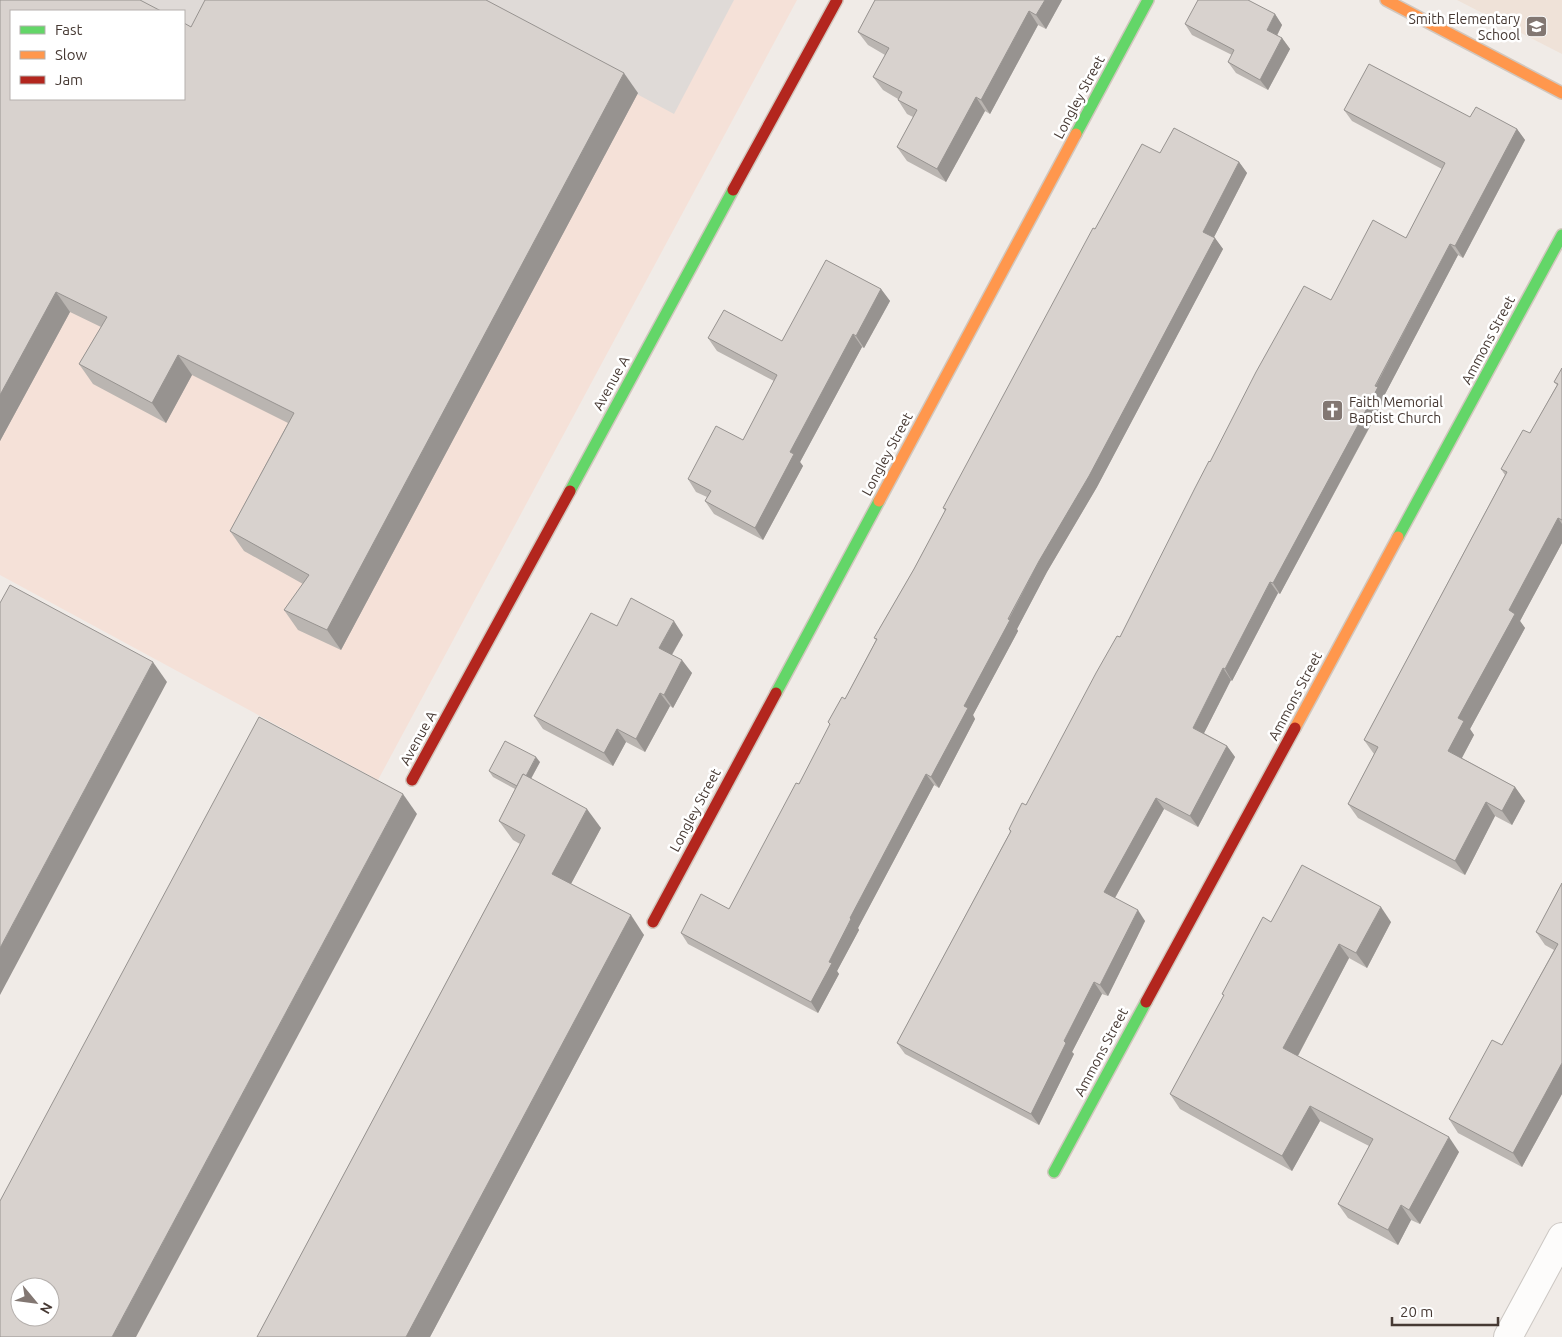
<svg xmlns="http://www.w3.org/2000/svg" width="1562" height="1337" font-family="Ubuntu,sans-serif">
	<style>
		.commercial { fill: #f5e1d8; fill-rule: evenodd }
		.education { fill: #efe2d8 }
		.parking { fill: #dfdad7 }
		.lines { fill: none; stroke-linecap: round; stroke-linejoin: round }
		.street-casing { stroke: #ccc7c3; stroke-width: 30 }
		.fast-casing { stroke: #d1c7be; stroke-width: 14 }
		.slow-casing { stroke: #d1c7be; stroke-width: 14 }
		.jam-casing { stroke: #d1c7be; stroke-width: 14 }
		.street { stroke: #fdfcfb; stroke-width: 28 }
		.fast { stroke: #63d668; stroke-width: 11 }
		.slow { stroke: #ff974d; stroke-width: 11 }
		.jam { stroke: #b3261e; stroke-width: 11 }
		.wall { fill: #bab5b1 }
		.shaded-wall { fill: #979390 }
		.building { fill: #d8d2ce; stroke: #979390; fill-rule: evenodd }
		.labels { text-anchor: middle; stroke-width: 5; stroke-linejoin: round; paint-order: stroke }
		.poi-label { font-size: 14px; fill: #463933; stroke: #fff; text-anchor: end }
		.street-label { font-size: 14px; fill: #463933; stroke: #fff }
	</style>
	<rect width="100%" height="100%" fill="#f0ebe7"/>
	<!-- commercial -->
	<path class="commercial" d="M0,0H797L378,780L0,575ZM11,11H184V99H11Z"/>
	<!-- education -->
	<path class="education" d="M1457,0H1562V54Z"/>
	<!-- parking -->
	<g class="parking">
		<path d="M116,0H245L184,36V11H138Z"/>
		<path d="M462,0H734L674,114Z"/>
	</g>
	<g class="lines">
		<defs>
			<path id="street" d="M1508,1337L1562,1237"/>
			<g id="fast">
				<path d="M1076,134L1148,0"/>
				<path d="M570,491L733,190"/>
				<path d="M1398,537L1562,235"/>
				<path d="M776,693L879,501"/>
				<path d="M1054,1172L1146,1002"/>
			</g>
			<g id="slow">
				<path d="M1386,0L1562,93"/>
				<path d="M879,501L1076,134"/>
				<path d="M1295,728L1398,537"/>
			</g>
			<g id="jam">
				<path d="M733,190L837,0"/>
				<path d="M412,780L570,491"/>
				<path d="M653,922L776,693"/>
				<path d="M1146,1002L1295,728"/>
			</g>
		</defs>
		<!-- street casing -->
		<use href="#street" class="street-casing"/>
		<!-- fast casing -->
		<use href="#fast" class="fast-casing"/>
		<!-- slow casing -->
		<use href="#slow" class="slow-casing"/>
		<!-- jam casing -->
		<use href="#jam" class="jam-casing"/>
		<!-- street -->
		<use href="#street" class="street"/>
		<!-- fast -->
		<use href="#fast" class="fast"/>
		<!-- slow -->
		<use href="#slow" class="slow"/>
		<!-- jam -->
		<use href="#jam" class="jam"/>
	</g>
	<!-- wall -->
	<g class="wall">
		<path d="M0,0L191,27L638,93L341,650L298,630L284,610L303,584L244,551L230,531L288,423L192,375L166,423L93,384L79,364L101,327L70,312L0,441Z"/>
		<path d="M875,0H1062L1046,29L1038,25L990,114L985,111L946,182L907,161L897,147L913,117L907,114L898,100V99L883,90L873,77L885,55L868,45L858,32Z"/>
		<path d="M1275,14L1282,25L1277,36L1282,38L1290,49L1268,90L1236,73L1228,62L1232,55L1192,35L1185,24Z"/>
		<path d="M1344,110L1470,117L1517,129L1525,140L1463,258L1458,255L1384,396L1385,398L1371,425L1280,594L1278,593L1232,681L1231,680L1204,733L1227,746L1235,757L1198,827L1164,809L1115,898L1145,921L1108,996L1102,994L1072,1052L1074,1054L1039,1125L905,1054L897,1043L1010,832L1009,829L1026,805L1120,637L1210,462L1331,300L1406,238L1442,169L1352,121Z"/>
		<path d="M1160,153L1239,162L1247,173L1214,237L1223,249L1097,487L1047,572L1017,629L1018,631L973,715L975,719L939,788L934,785L858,928L859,930L837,971L839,974L818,1013L688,944L681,933L729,909L799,784L830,725L828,722L845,699L876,640L874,638L914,569L945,511L943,508L1095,229Z"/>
		<path d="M881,289L890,301L864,348L862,347L800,462L803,466L763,540L714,514L705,501L707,497L696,492L688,479L743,440L774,381L717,351L708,338L782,341Z"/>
		<path d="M1562,368V543L1520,621L1525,628L1470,729L1474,735L1462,758L1515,787L1525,801L1512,825L1495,816L1465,875L1358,818L1348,804L1374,754L1364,740L1505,475L1501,469L1530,433L1557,385L1554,382Z"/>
		<path d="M683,635L672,655L692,673L673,708L670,706L645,752L626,742L613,766L543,729L534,716Z"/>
		<path d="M540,762L531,779L601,828L571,884L644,935L430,1337H257L520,844L513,840L499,821L515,789L493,777L489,771Z"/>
		<path d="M1562,883V1094L1522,1167L1458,1133L1449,1119L1502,1045L1554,950L1545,945L1536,932Z"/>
		<path d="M1271,922H1391L1367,968L1349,958L1298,1056L1459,1152L1420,1224L1411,1220L1398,1245L1348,1218L1338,1204L1369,1146L1320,1121L1292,1171L1180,1109L1170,1094L1224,996L1222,994Z"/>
	</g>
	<!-- shaded-wall -->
	<g class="shaded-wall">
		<path d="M1045,0H1062L1046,29L1036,15Z"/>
		<path d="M1029,11L1038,25L990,114L981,100Z"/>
		<path d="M1275,14L1282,25L1274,41L1267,30Z"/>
		<path d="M1282,38L1290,49L1268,90L1260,80Z"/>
		<path d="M624,73L638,93L341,650L327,630Z"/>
		<path d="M976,97L985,111L946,182L937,169Z"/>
		<path d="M1517,129L1525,140L1463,258L1455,246Z"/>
		<path d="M1239,162L1247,173L1211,243L1203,232Z"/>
		<path d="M1215,238L1223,249L1097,487L1047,572L1017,629L1018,631L973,715L975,719L939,788L931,777L964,706L1039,561Z"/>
		<path d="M1450,244L1458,255L1384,396L1385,398L1280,594L1273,583Z"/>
		<path d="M881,289L890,301L864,348L856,336Z"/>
		<path d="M56,292L70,312L0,441V395Z"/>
		<path d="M853,334L862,347L800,462L803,466L763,540L755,528L790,452Z"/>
		<path d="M178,355L192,375L166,423L152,403Z"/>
		<path d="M1558,518L1562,524V543L1520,621L1525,628L1470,729L1474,735L1458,765L1448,751L1458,718L1509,610Z"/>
		<path d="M1270,582L1278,593L1232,681L1225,669Z"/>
		<path d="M674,621L683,635L668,661L659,648Z"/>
		<path d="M682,660L692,673L673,708L664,695Z"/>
		<path d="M153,662L167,682L0,995V948Z"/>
		<path d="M1223,668L1231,680L1201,739L1193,728Z"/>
		<path d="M660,693L670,706L645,752L636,739Z"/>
		<path d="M617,729L626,742L613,766L604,753Z"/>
		<path d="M1227,746L1235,757L1198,827L1190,816Z"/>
		<path d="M536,757L540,762L523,793L520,788Z"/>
		<path d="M926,774L934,785L858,928L859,930L837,971L839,974L818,1013L811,1002L829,962L850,918Z"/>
		<path d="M1515,787L1525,801L1512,825L1502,811Z"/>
		<path d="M403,794L417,814L136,1337H112Z"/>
		<path d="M1156,798L1164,809L1112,903L1104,892Z"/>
		<path d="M1486,802L1495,816L1465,875L1455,861Z"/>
		<path d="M587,809L601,828L566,893L552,874Z"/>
		<path d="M1381,907L1391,922L1367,968L1356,953Z"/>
		<path d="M1138,910L1145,921L1108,996L1100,985Z"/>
		<path d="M631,915L644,935L430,1337H406Z"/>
		<path d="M1339,944L1349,958L1294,1063L1283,1048Z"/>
		<path d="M1094,982L1102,994L1072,1052L1074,1054L1039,1125L1031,1114L1064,1041Z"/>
		<path d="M1562,1063V1094L1522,1167L1513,1153Z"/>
		<path d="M1310,1106L1320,1121L1292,1171L1282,1156Z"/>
		<path d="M1449,1137L1459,1152L1420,1224L1409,1210Z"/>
		<path d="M1401,1205L1411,1220L1398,1245L1388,1230Z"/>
	</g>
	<!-- building -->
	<g class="building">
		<path d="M0,0H140L161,11H11V99H184V23L191,27L205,0H486L624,73L327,630L284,610L309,575L230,531L294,413L178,355L152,403L79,364L107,317L56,292L0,395Z"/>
		<path d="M875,0H1045L1036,15L1029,11L981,100L976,97L937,169L897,147L917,110L898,100L902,92L873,77L889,48L858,32Z"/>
		<path d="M1198,0H1248L1275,14L1267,30L1282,38L1260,80L1228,62L1234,50L1185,24Z"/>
		<path d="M1369,64L1470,117L1476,107L1517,129L1455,246L1450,244L1375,386L1378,387L1364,414L1273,583L1270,582L1225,669L1223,668L1193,728L1227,746L1190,816L1156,798L1104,892L1138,910L1100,985L1094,982L1064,1041L1066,1043L1031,1114L897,1043L1011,831L1009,829L1022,803L1026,805L1096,673L1117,636L1120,637L1195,488L1209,461L1210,462L1256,372L1304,286L1331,300L1373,220L1406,238L1445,163L1344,110Z"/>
		<path d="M1174,128L1239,162L1203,232L1215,238L1089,476L1039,561L1008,619L1010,620L964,706L968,708L931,777L926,774L850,918L851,919L829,962L832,963L811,1002L681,933L701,894L729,909L796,783L799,784L830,724L828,722L842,697L845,699L877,639L874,638L914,569L946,509L943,508L1093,228L1095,229L1142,144L1160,153Z"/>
		<path d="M826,260L881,289L856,336L853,334L790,452L794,454L755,528L705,501L711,491L688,479L716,426L743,440L777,375L708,338L724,310L782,341Z"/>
		<path d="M1562,368V520L1558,518L1509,610L1515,614L1458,718L1464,721L1448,751L1515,787L1502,811L1486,802L1455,861L1348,804L1378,747L1364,740L1507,472L1501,469L1523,430L1530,433L1558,384L1554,382Z"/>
		<path d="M10,585L153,662L0,948V603Z"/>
		<path d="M631,598L674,621L659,648L682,660L664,695L660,693L636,739L617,729L604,753L534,716L591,613L617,626Z"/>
		<path d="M259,717L403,794L112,1337H0V1201ZM20,1287H50V1317H20Z"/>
		<path d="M505,741L536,757L526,776L523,774L517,786L489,771Z"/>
		<path d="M523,774L587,809L552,874L631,915L406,1337H257L525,835L499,821Z"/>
		<path d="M1302,865L1381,907L1356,953L1339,944L1283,1048L1449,1137L1409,1210L1401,1205L1388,1230L1338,1204L1373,1139L1310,1106L1282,1156L1170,1094L1224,995L1222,994L1263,917L1271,922Z"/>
		<path d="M1562,883V1063L1513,1153L1449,1119L1492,1040L1502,1045L1558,944L1536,932Z"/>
	</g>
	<!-- icons -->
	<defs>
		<symbol id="school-square" viewBox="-11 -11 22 22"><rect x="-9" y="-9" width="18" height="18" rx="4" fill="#827772" stroke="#fff"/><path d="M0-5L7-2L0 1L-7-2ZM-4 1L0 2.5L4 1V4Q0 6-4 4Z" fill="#fff"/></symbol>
		<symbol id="church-square" viewBox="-11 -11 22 22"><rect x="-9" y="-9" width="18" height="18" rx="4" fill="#827772" stroke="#fff"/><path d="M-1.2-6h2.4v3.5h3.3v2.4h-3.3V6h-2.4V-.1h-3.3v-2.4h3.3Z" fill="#fff"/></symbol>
	</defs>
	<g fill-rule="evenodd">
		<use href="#school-square" x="1524" y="14" width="25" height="25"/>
		<use href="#church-square" x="1320" y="398" width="25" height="25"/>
	</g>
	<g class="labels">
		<!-- poi labels -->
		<g class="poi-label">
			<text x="1520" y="24">Smith Elementary<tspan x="1520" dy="16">School</tspan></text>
			<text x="1349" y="407" text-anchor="start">Faith Memorial<tspan x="1349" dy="16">Baptist Church</tspan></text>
		</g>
		<!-- street labels -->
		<g class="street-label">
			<text transform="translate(1079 97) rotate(-62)" y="5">Longley Street</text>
			<text transform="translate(1488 340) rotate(-62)" y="5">Ammons Street</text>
			<text transform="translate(611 383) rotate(-61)" y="5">Avenue A</text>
			<text transform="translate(887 454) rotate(-62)" y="5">Longley Street</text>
			<text transform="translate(1295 696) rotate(-62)" y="5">Ammons Street</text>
			<text transform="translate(418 738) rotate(-61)" y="5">Avenue A</text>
			<text transform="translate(695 810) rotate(-62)" y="5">Longley Street</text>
			<text transform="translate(1101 1052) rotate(-62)" y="5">Ammons Street</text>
		</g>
	</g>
	<!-- legend -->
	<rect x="10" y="10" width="175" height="90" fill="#ffffff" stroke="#b5b0ad"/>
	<rect x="20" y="26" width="25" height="8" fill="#63d668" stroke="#b5b0ad"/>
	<text x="55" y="35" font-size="15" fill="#463933">Fast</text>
	<rect x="20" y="51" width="25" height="8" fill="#ff974d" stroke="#b5b0ad"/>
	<text x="55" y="60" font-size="15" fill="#463933">Slow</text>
	<rect x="20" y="76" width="25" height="8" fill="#b3261e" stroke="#b5b0ad"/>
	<text x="55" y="85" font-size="15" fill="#463933">Jam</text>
	<!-- north arrow -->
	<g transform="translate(35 1302) rotate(119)"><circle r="24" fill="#ffffff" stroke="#b5b0ad"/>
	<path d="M0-4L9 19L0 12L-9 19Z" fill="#827772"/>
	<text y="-8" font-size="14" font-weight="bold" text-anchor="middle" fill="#463933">N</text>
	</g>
	<!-- scale -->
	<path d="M1392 1317v8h106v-8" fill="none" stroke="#463933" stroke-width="2.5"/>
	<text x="1400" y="1317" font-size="15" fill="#463933" stroke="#ffffff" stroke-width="4" paint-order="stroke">20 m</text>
</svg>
